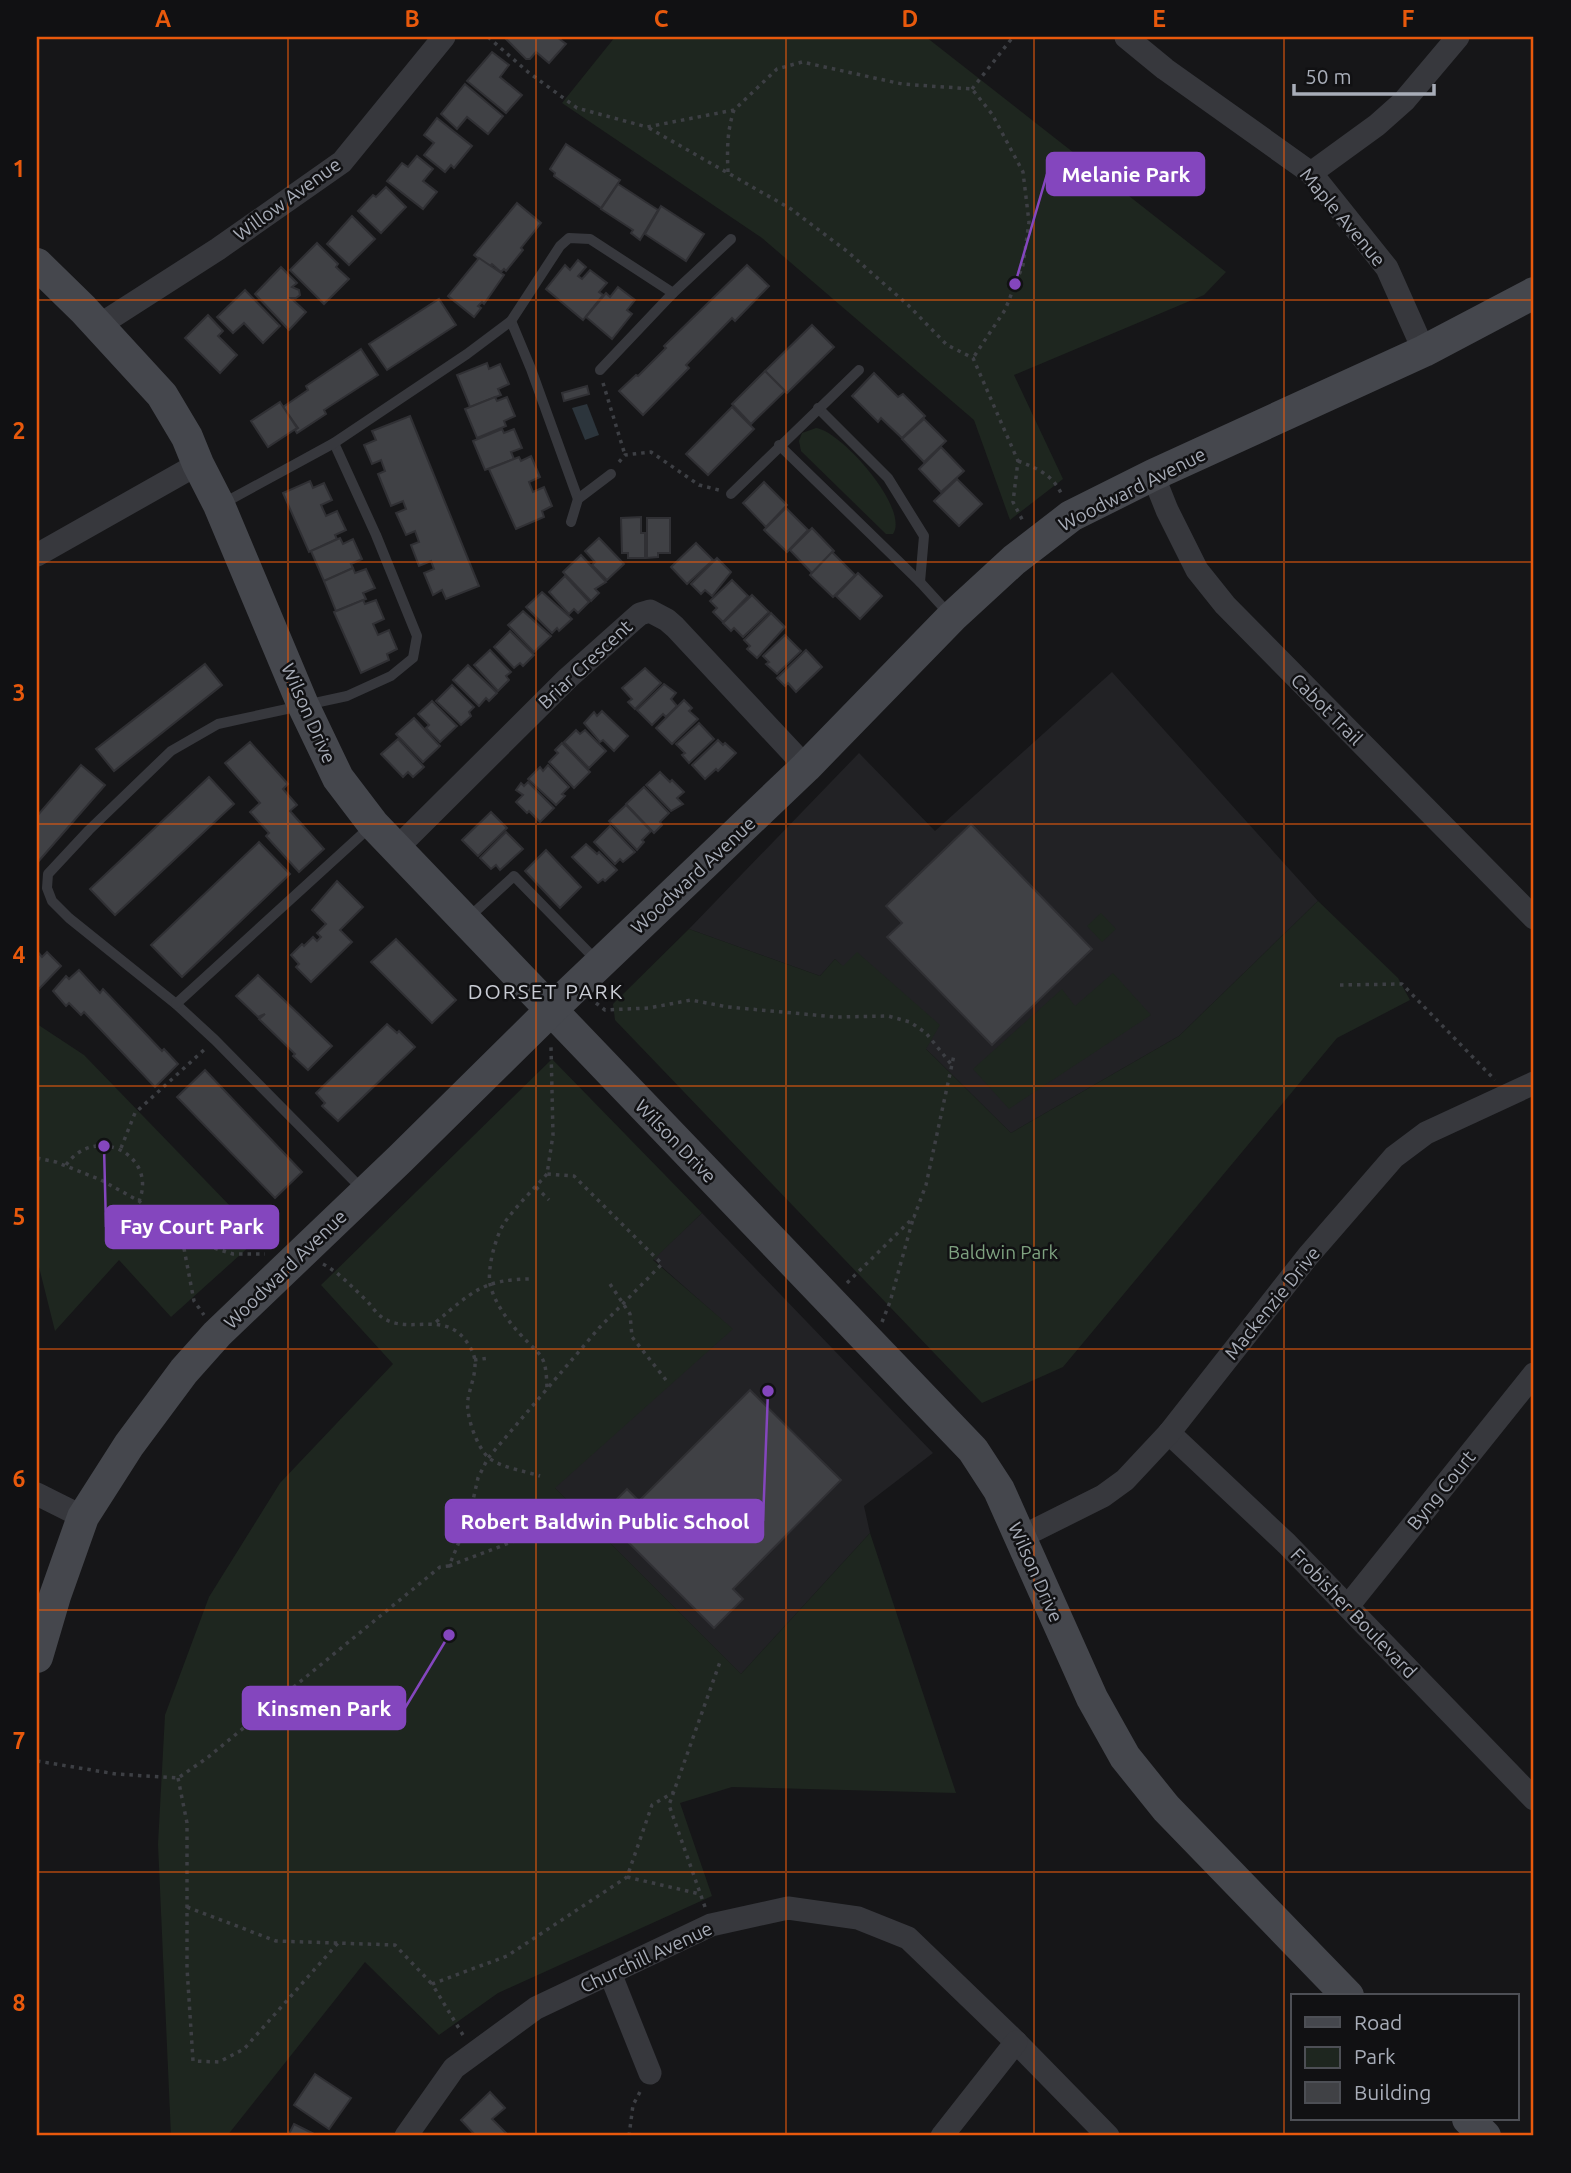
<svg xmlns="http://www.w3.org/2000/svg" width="1571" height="2173" font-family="Ubuntu,sans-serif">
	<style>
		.built { fill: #222225 }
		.green { fill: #1e261f }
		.water { fill: #2c353c }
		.building { fill: #404145; stroke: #303034; stroke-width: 2 }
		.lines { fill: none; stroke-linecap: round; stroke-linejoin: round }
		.path { stroke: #3d3f44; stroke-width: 3.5; stroke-dasharray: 3.5 5; stroke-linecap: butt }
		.lane { stroke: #37383d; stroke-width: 10 }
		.street { stroke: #37383d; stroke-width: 23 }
		.secondary { stroke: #45474d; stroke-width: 32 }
		.grid { fill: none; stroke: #e8590c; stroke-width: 2; stroke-opacity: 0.55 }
		.labels { text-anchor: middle; stroke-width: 5; stroke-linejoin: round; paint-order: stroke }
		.street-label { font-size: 19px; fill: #a8adb8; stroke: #111113 }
		.park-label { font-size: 19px; fill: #7fa381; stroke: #111113 }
		.neighbourhood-label { font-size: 21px; letter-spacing: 2px; fill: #c9ccd4; stroke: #111113 }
		.leader { fill: none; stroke: #8446be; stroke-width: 2.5 }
		.callout-dot { fill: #8446be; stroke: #111113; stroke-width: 2.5 }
		.callout { fill: #8446be; stroke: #8446be; stroke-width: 2.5 }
		.callout-label { font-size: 21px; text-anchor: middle; font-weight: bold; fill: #fff }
		.neatline { fill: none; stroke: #e8590c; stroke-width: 2.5 }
		.grid-label { font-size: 23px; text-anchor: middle; font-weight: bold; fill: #e8590c }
	</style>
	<rect width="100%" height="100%" fill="#161618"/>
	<!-- built -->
	<g class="built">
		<path d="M1112,672L1318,901L1179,1036L1011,1133L835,959L820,976L689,929L859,753L935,831Z"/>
		<path d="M702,1213L933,1453L864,1506L870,1533L741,1674L554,1487L732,1329L653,1259Z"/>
	</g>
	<!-- green -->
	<g class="green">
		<path d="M615,37H926L1226,272L1204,295L1014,375L1063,479L1010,520L974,420L762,238L562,103Z"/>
		<path d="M816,428C841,431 910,509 893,534H886L801,451L799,441L802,433Z"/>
		<path d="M1318,901L1398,978L1410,1000L1337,1038L1063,1367L982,1403L615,1020L613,1004L689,929L820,976L835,959L843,966L857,952L940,1025L926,1049L1011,1133L1179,1036Z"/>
		<path d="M1101,913L1116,929L1102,942L1087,926Z"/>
		<path d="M1113,973L1151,1015L1009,1109L973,1069L1062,989L1075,1006Z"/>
		<path d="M37,1024L84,1055L260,1237L171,1317L119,1260L55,1331L37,1259Z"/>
		<path d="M552,1059L702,1213L653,1260L733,1329L555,1488L741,1674L870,1533L956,1793L732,1787L680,1803L712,1896L498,1993L439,2035L365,1962L227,2136H171L158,1844L165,1715L209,1597L280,1483L393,1364L321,1285Z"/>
	</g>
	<!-- water -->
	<path class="water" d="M587,404L599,435L585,440L572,408Z"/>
	<!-- building -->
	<g class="building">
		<path d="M504,37H557L566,44L549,63L536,52L530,59H526Z"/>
		<path d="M492,52L509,65L500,77L522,95L506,113L467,81Z"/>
		<path d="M465,84L503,116L488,134L467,117L457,129L441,114Z"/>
		<path d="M437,118L472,146L454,168L451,165L445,172L424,155L434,143L424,135Z"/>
		<path d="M566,144L620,180L601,208L554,176L555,173L550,169Z"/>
		<path d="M417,156L433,169L423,181L437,192L423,209L387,181L402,163L408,167Z"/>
		<path d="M618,184L658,210L640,240L631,233L633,230L601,209Z"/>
		<path d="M386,187L406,207L381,233L358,211L373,195L376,197Z"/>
		<path d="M517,203L541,223L521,248L523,250L506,271L504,269L501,272L492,264L489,267L474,255Z"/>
		<path d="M661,206L704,234L686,261L645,234Z"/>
		<path d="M352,216L375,239L349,265L327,244Z"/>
		<path d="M317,243L338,264L336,267L349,279L324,304L290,270Z"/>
		<path d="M479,258L504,275L484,304L482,302L478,306L481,308L474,317L448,296Z"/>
		<path d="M578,260L586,267L578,276L582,279L590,270L607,283L599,292L603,295L583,320L546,289L565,265L570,270Z"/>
		<path d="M747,265L769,286L735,321L732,318L686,365L689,368L643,415L619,391L636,375L638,376L666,348L664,346Z"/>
		<path d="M281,267L297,283L292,287L299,290L300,295L296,298H291L306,312L289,330L255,294Z"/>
		<path d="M618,287L635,300L627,310L632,314L612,339L586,317L606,293L610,297Z"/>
		<path d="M245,290L280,326L263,343L244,323L233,333L217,317Z"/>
		<path d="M439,299L456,325L387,370L369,344Z"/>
		<path d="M208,315L223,331L218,336L237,355L220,373L185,338Z"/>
		<path d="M812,325L834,347L787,393L765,371Z"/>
		<path d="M361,349L378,375L324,410L326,414L297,433L295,430L298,428L283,407L308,390L306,386Z"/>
		<path d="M487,363L489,369L500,364L509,384L498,389L501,395L470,407L457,375Z"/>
		<path d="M765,371L785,391L751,424L732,404Z"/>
		<path d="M874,373L898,397L903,394L925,416L902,438L881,418L878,422L852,396Z"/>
		<path d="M587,386L589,394L564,401L562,393Z"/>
		<path d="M495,397L497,401L507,397L515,416L504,421L506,426L477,438L465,409Z"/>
		<path d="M280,402L297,428L268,447L251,421Z"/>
		<path d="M732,407L754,429L708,475L686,454Z"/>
		<path d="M410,416L479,586L446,599L442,590L433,595L424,573L434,569L431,561L419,566L411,545L419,542L415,531L406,535L396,513L406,509L403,501L391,506L378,474L385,471L381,460L372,464L364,445L376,440L372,431Z"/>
		<path d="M924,419L946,441L924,462L902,439Z"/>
		<path d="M502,429L504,433L514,429L522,448L511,452L514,459L485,470L473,441Z"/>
		<path d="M941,447L964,471L941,492L919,469Z"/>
		<path d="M531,456L540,477L529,482L533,492L544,487L552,506L542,511L544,517L516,529L489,469L519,457L521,461Z"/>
		<path d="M957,479L982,504L959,526L934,501Z"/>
		<path d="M310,481L313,488L324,483L332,500L321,505L326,516L337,511L346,530L335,535L337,539L309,552L283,493Z"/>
		<path d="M764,482L787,505L766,527L743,503Z"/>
		<path d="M786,508L808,530L787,552L764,530Z"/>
		<path d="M641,517V533H645V558H628V553H622L621,518Z"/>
		<path d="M647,518H670V553H658V557L647,558Z"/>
		<path d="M812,528L834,551L812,573L790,550Z"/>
		<path d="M340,538L343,544L353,539L362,559L351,564L353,568L324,581L311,551Z"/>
		<path d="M599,538L624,564L607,580L592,565L595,562L585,551Z"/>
		<path d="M696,543L713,560L687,584L671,567Z"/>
		<path d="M832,552L855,575L833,597L810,575Z"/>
		<path d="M581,555L606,582L595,589L599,593L591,601L563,572Z"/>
		<path d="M717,558L731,572L712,596L705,590L701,594L691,584Z"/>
		<path d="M353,568L355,573L366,569L375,588L363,593L366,599L336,611L324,581Z"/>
		<path d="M858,573L882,596L860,619L836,596Z"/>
		<path d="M565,576L589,602L578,613L574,609L569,614L549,592Z"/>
		<path d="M732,580L748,596L723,622L713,612L717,608L710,601Z"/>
		<path d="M542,592L572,619L559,631L557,628L552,633L526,607Z"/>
		<path d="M752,595L769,612L743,637L734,628L731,631L723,623Z"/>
		<path d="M363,600L365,604L376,600L384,619L373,624L378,635L389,630L397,649L387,654L389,660L361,673L334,612Z"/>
		<path d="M523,611L551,636L534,652L508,625Z"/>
		<path d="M771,613L785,627L757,658L747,649L750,646L744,640Z"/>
		<path d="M510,631L534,655L523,666L520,663L514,668L494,647Z"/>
		<path d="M785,635L801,651L777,674L766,664L769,662L763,656Z"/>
		<path d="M490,650L511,672L506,676L509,680L498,691L474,665Z"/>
		<path d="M806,650L822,667L796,692L788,683L785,686L777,678Z"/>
		<path d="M205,664L222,685L114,771L96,749Z"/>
		<path d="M468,665L497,693L489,701L486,698L479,706L453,680Z"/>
		<path d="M645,668L661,683L635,709L628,702L632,699L622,688Z"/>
		<path d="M664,684L676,693L671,699L677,706L666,717L663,714L652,725L637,710Z"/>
		<path d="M452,685L474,707L469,712L471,716L461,725L436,701Z"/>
		<path d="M684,700L692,708L689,711L698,719L672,744L656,728Z"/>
		<path d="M432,701L457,726L440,742L426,728L429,725L418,714Z"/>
		<path d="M602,711L628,736L614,751L603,740L600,742L584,723L594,712L597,716Z"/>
		<path d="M414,718L440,746L423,762L396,734Z"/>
		<path d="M699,723L714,739L689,763L682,755L685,753L676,744Z"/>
		<path d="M576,730L580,734L585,730L606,751L589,768L564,742Z"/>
		<path d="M398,739L424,767L413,777L408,772L403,777L381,754Z"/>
		<path d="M718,740L723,745L725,743L736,753L718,771L716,769L705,779L692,765Z"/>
		<path d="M250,742L288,784L283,789L297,805L290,811L324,849L299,872L266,836L269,833L250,812L260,803L225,763Z"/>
		<path d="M562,743L590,772L574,788L549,762L558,753L555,750Z"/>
		<path d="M81,765L105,785L37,863V816Z"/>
		<path d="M548,765L569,787L562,794L565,796L556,805L528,779L540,767L543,771Z"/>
		<path d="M660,772L670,782L672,780L684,792L677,798L683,804L671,811L646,785Z"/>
		<path d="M209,777L234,804L115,915L90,889Z"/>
		<path d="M528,782L554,808L540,822L529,811L527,813L516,802L523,795L516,790L521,783L524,786Z"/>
		<path d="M644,787L669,813L660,822L662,825L654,833L626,804Z"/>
		<path d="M626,805L651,831L642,840L644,842L637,850L609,821Z"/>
		<path d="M491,812L507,828L478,856L462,840Z"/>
		<path d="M971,824L1092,949L992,1045L887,937L902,923L886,906Z"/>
		<path d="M610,826L635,852L623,862L620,859L615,864L594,842Z"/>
		<path d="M506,832L523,849L500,870L496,865L491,869L480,858Z"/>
		<path d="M259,842L290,874L182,977L151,945Z"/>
		<path d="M586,844L597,854L599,852L617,870L605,881L603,879L598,883L572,857Z"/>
		<path d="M546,850L581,887L560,908L525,871Z"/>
		<path d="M337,881L363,907L340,930L352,942L311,982L296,967L299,964L291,955L302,944L304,946L313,937L317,941L321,937L317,933L326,924L312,910Z"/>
		<path d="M396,939L456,1000L432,1023L371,962Z"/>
		<path d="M37,951L42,957L47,952L61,966L38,990Z"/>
		<path d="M79,970L100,993L103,989L162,1051L164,1049L178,1064L155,1087L84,1012L81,1015L69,1003L66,1006L53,991L66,976L69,979Z"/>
		<path d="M258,975L332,1046L308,1070L293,1056L295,1054L259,1019L265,1014L258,1017L236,996Z"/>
		<path d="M387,1024L397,1033L399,1031L415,1047L338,1121L322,1106L325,1103L316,1093Z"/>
		<path d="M205,1070L302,1172L275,1198L177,1097Z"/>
		<path d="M750,1390L841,1480L733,1589L743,1599L714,1628L601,1515L627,1489L639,1501Z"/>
		<path d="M315,2074L351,2098L329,2129L294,2105Z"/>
		<path d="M490,2092L505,2108L492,2119L509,2136H476L461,2120Z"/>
		<path d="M294,2124L318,2136H288Z"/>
	</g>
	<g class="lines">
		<!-- path -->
		<g class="path">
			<path d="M488,37L528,72L577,108L647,127L734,110L777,69L802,62L902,84L972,89L992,114L1023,172L1029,222L1023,265L1005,310L973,358"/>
			<path d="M972,89L1013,37"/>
			<path d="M649,128L791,209L848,252L908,305L947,345L973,358L1018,461L1013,502L1024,523"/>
			<path d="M728,172C727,150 727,131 734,110"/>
			<path d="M603,383L625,455"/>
			<path d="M1018,461C1037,468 1053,475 1062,495"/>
			<path d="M619,462L625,455L651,452L699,485L719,490"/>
			<path d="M1340,985L1402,984L1495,1080"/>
			<path d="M596,1003L605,1010L649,1008L691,1000L728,1007L836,1017L888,1016L910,1022L926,1033L951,1064"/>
			<path d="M121,1148L135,1113L206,1048"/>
			<path d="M37,1158L56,1162L101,1180L139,1201L182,1238L194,1301L204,1315"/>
			<path d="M66,1165C96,1123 158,1156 139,1201"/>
			<path d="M547,1174C533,1190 517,1205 505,1222C496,1234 487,1269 490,1284C494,1302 508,1321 520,1334C542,1358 546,1353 547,1389"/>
			<path d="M536,1187L549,1200"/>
			<path d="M182,1238L233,1254H265"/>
			<path d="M323,1264C341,1274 353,1288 368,1302C372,1307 377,1314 383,1318C412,1336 447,1307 470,1347C481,1364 471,1382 468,1399C465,1414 477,1448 489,1458C502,1468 525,1471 540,1476"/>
			<path d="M847,1283L914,1217L926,1185L954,1055"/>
			<path d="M610,1284L630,1314L632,1337L666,1380"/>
			<path d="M436,1322C472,1292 483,1279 532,1279"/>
			<path d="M882,1322L890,1302L913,1219"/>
			<path d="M474,1360L489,1358"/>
			<path d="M449,1566L577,1517"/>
			<path d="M37,1761L116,1774L178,1778L207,1758L440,1567L449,1566L469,1518L478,1478L488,1458L599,1328L662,1264L574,1176L547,1174L553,1135L551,1047"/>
			<path d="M178,1778L187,1823V1968L193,2061L219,2062L244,2049L338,1943"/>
			<path d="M627,1877L700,1894"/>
			<path d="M187,1907L276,1941L395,1945L431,1983"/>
			<path d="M705,1907L669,1805L720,1662"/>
			<path d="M463,2035L432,1984L507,1956L627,1877L652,1805L674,1792"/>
			<path d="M629,2136L633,2105L641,2090"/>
		</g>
		<!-- lane -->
		<g class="lane">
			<path d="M511,321L531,369L578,499"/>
			<path d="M600,370L673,293L731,239"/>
			<path d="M818,408L888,478L924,536L920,582"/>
			<path d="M334,443L376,535L417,636L413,658L391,676L347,696L218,724L171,751L89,830L48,874L47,888L52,901L69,918L176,1004L215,1040L363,1190"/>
			<path d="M779,445L920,582L951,616"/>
			<path d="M731,494L859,370"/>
			<path d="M222,504L334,443L467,354L511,321L560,246L569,238L590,239L673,293"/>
			<path d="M571,522L578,499L611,474"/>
			<path d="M467,919L514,876L598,962"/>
			<path d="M176,1004L370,827"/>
		</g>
		<!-- street -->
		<g class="street">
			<path d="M1126,37L1165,69L1311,173L1387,268L1424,351"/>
			<path d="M1311,173L1377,125L1404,101L1458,37"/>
			<path d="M98,326L218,249L342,162L444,37"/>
			<path d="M1153,475L1167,510L1197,570L1225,605L1534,918"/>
			<path d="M37,555L198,464"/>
			<path d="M396,849L568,678L633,620L640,614L650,611L667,620L675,627L806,767"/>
			<path d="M1169,1433L1287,1544L1534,1799"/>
			<path d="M37,1494L83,1517"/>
			<path d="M1021,1537L1103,1496L1125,1480L1169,1433L1308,1256L1394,1157L1426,1133L1534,1083"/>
			<path d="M1348,1606L1534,1374"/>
			<path d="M610,1973L650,2073"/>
			<path d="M406,2136L454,2068L536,2008L711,1925L788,1908L858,1918L908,1938L1016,2042L1108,2136"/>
			<path d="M942,2136L1016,2042"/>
		</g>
		<!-- secondary -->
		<g class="secondary">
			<path d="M37,264L83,309L162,395L187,437L198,464L219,505L303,705L338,778L373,824L973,1450L999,1490L1092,1698L1125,1757L1166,1808L1348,1996"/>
			<path d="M37,1657L55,1596L83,1517L129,1445L184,1371L217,1334L400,1159L551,1010L806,767L952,617L1014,560L1071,516L1153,475L1424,351L1534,293"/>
			<path d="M1468,2119L1485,2136"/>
		</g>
	</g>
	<!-- grid -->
	<path class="grid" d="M288,37V2136M536,37V2136M786,37V2136M1034,37V2136M1284,37V2136M37,300H1534M37,562H1534M37,824H1534M37,1086H1534M37,1349H1534M37,1610H1534M37,1872H1534"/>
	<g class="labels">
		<!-- street labels -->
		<g class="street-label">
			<text transform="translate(287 199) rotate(-36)" y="7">Willow Avenue</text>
			<text transform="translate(1343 217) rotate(50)" y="7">Maple Avenue</text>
			<text transform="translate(1132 489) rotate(-27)" y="7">Woodward Avenue</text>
			<text transform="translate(585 664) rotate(-43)" y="7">Briar Crescent</text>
			<text transform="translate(1327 709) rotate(45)" y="7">Cabot Trail</text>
			<text transform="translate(309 713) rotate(66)" y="7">Wilson Drive</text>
			<text transform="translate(693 875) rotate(-43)" y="7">Woodward Avenue</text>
			<text transform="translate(676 1141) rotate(46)" y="7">Wilson Drive</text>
			<text transform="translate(285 1269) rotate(-44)" y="7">Woodward Avenue</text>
			<text transform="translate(1272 1303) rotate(-51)" y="7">Mackenzie Drive</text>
			<text transform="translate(1441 1490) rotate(-51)" y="7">Byng Court</text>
			<text transform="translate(1036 1572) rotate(66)" y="7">Wilson Drive</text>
			<text transform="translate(1354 1613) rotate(46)" y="7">Frobisher Boulevard</text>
			<text transform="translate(646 1957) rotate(-25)" y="7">Churchill Avenue</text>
		</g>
		<!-- park labels -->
		<g class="park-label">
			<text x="1003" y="1259">Baldwin Park</text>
		</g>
		<!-- neighbourhood labels -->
		<g class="neighbourhood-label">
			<text x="546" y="999">DORSET PARK</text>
		</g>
	</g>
	<!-- callouts -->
	<path class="leader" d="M1015 284L1047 174M104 1146L106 1227M768 1391L763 1521M449 1635L405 1708"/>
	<g class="callout-dot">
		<circle cx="1015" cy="284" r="7"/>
		<circle cx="104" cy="1146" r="7"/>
		<circle cx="768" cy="1391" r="7"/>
		<circle cx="449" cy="1635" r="7"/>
	</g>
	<g class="callout">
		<rect x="1047" y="153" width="157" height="42" rx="7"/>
		<rect x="106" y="1206" width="172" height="42" rx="7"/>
		<rect x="446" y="1500" width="317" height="42" rx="7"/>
		<rect x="243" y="1687" width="162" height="42" rx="7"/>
	</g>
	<g class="callout-label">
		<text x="1126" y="182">Melanie Park</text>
		<text x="192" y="1234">Fay Court Park</text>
		<text x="605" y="1529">Robert Baldwin Public School</text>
		<text x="324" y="1716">Kinsmen Park</text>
	</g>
	<!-- border -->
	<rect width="1571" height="2173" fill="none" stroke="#111113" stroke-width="77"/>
	<!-- legend -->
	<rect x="1291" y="1994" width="228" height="126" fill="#111113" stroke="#4d4f55" stroke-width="2"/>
	<rect x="1305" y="2017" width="35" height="10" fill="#45474d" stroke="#4d4f55" stroke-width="2"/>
	<text x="1354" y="2030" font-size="21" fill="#a8adb8">Road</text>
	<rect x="1305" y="2047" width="35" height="21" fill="#1e261f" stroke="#4d4f55" stroke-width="2"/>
	<text x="1354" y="2064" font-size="21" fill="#a8adb8">Park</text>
	<rect x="1305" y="2082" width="35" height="21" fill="#404145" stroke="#4d4f55" stroke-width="2"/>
	<text x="1354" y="2100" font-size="21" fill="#a8adb8">Building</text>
	<!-- scale -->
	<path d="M1294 84v10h140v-10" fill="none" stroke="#a8adb8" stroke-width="3.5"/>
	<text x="1305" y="84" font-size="21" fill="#a8adb8" stroke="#111113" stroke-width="5" paint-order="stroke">50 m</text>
	<rect x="38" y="38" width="1494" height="2096" class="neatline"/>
	<g class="grid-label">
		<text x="163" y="27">A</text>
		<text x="412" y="27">B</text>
		<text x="661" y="27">C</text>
		<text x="910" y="27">D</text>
		<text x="1159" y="27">E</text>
		<text x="1408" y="27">F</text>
		<text x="19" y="177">1</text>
		<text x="19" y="439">2</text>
		<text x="19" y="701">3</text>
		<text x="19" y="963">4</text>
		<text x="19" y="1225">5</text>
		<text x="19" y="1487">6</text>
		<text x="19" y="1749">7</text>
		<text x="19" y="2011">8</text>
	</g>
</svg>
